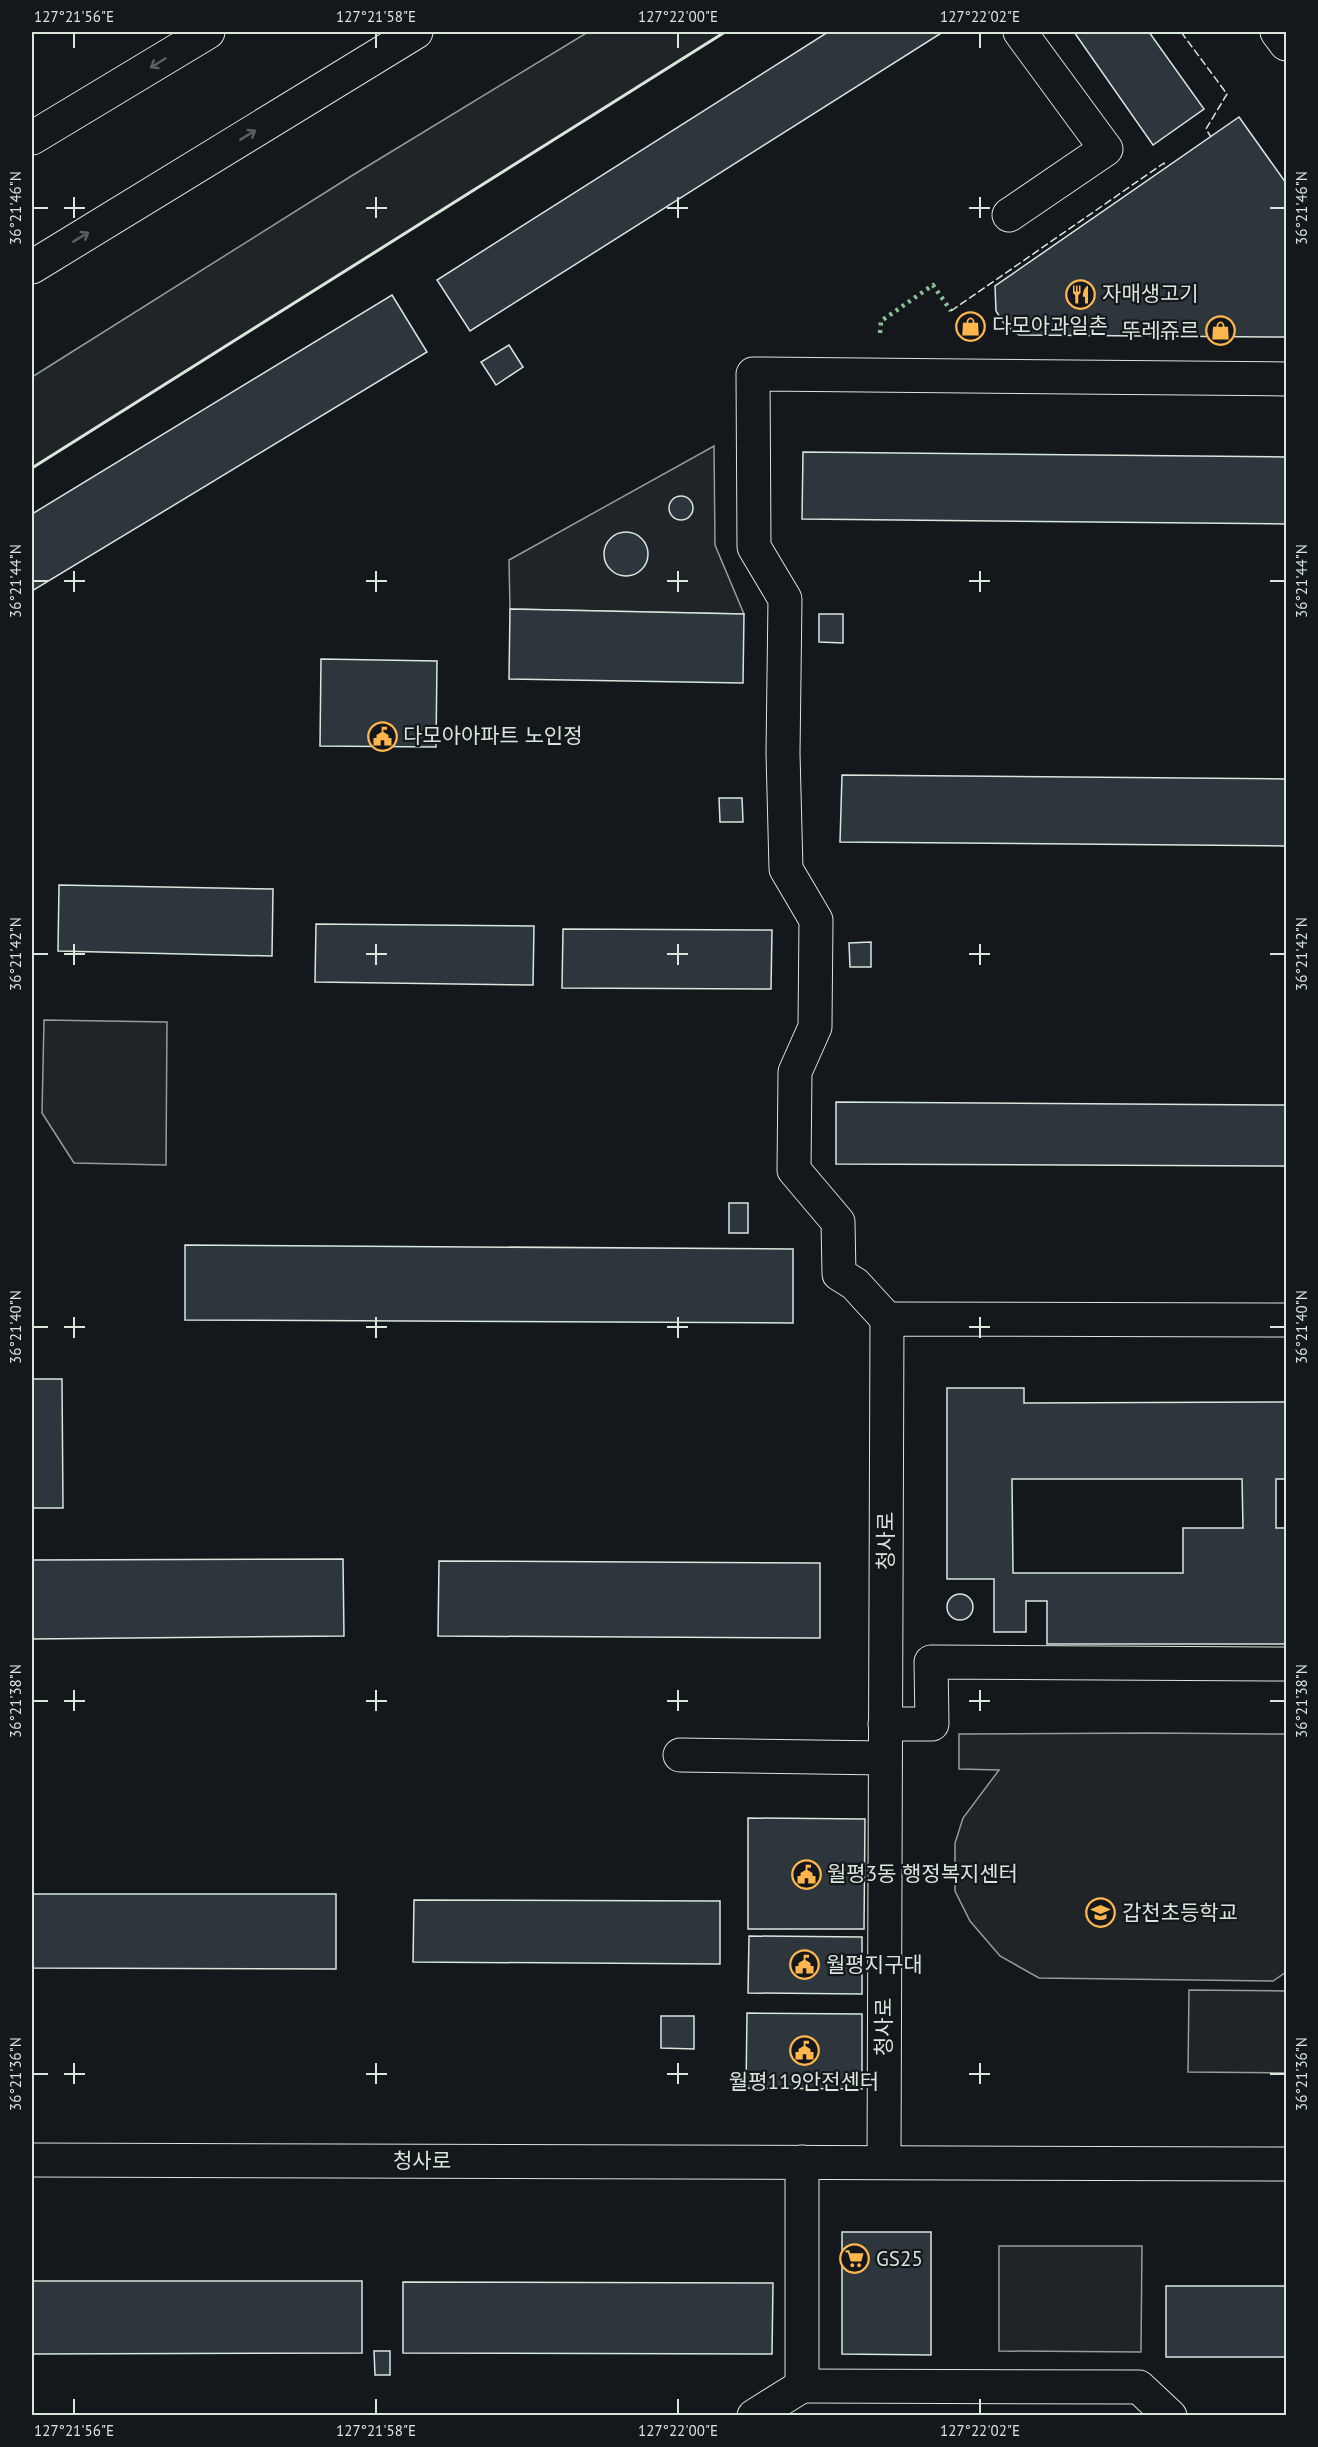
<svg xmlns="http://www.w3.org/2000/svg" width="1318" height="2447" font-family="'PT Sans','Noto Sans KR',sans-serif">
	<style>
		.green { fill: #202428; stroke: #939e99; stroke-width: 1.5 }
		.building { fill: #2c363c; stroke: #d8e6dc; stroke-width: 1.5; fill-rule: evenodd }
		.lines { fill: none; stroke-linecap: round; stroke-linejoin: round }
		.minor-casing { stroke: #d8e6dc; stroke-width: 35 }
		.major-casing { stroke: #d8e6dc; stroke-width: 35 }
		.minor { stroke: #14181c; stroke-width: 33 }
		.major { stroke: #14181c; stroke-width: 33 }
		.hedge { stroke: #8ac095; stroke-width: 4.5; stroke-dasharray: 3 4.5; stroke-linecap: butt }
		.fence { stroke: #d8e6dc; stroke-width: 1.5; stroke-dasharray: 8 3; stroke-linecap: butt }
		.wall { stroke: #d8e6dc; stroke-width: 3 }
		.oneway { stroke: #59605f }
		.ticks { fill: none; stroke: #d8e6dc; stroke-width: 2 }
		.labels { text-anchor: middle; stroke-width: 4.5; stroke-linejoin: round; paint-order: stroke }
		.poi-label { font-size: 21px; fill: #d8e6dc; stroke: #14181c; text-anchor: start }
		.street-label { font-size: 21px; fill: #d8e6dc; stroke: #14181c }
		.neatline { fill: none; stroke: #d8e6dc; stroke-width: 2 }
		.ticks-label { font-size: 15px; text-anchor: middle; fill: #d8e6dc }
	</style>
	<rect width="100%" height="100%" fill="#14181c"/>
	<!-- green -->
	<g class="green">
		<path d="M588,32H725L32,468V377L353,175Z"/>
		<path d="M714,446L715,545L744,614L510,609L509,560Z"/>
		<path d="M44,1020L167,1022L166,1165L74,1163L42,1113Z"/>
		<path d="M1150,1733L1286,1734V1972L1273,1981L1039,1978L1000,1956L970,1921L955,1891V1843L963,1818L999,1770L959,1769V1734Z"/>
		<path d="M1189,1990L1286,1991V2073L1188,2072Z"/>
		<path d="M999,2246H1142L1141,2352L999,2351Z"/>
	</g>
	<!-- building -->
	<g class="building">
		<path d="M828,32H943L470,331L437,280Z"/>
		<path d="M1074,32H1149L1204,109L1153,145Z"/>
		<path d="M1239,117L1286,183V337L1019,335L1005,325L996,311L995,286Z"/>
		<path d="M392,295L427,352L32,591V514Z"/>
		<path d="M509,345L523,367L496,385L481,362Z"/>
		<path d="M803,452L1286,457V524L802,519Z"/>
		<circle cx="681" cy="508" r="12"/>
		<circle cx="626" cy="554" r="22"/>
		<path d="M510,609L744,614L743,683L509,679Z"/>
		<path d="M819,614H843V643L819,642Z"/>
		<path d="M321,659L437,661L436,747L320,746Z"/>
		<path d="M842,775L1286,779V846L840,842Z"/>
		<path d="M719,798H742L743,822H720Z"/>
		<path d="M59,885L273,889L272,956L58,951Z"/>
		<path d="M316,924L534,926L533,985L315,982Z"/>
		<path d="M563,929L772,930L771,989L562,988Z"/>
		<path d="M871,942V967H850L849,943Z"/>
		<path d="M836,1102L1286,1105V1166L836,1164Z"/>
		<rect x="729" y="1203" width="19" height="30"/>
		<path d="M185,1245L793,1249V1323L185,1320Z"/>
		<path d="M32,1379H62L63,1508H32Z"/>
		<path d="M947,1388H1024V1403L1286,1402V1479H1276V1528H1286V1644H1047V1601H1026V1632H994V1579H947ZM1012,1479H1242L1243,1528H1183V1573H1013Z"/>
		<path d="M343,1559L344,1636L32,1639V1560Z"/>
		<path d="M439,1561L820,1563V1638L438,1636Z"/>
		<circle cx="960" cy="1607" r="13"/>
		<path d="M748,1818L865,1819L864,1929H748Z"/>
		<path d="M32,1894H336V1969L32,1968Z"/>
		<path d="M414,1900L720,1901V1964L413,1962Z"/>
		<path d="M749,1936L862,1937V1994L748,1993Z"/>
		<path d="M747,2013L862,2014V2089L746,2088Z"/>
		<path d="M661,2016H694V2049L661,2048Z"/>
		<path d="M842,2232H931V2355L842,2354Z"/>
		<path d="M32,2281H362V2353L32,2354Z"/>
		<path d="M403,2282L773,2283L772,2354L403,2353Z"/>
		<rect x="1166" y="2286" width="120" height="71"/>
		<path d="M374,2351H390V2375H375Z"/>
	</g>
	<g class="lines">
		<defs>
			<g id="minor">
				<path d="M1277,32L1286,44"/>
				<path d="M1009,215L1106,149L1020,32"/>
				<path d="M887,1319L855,1284L839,1274L838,1222L794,1170L795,1072L815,1027L816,920L786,869L783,753L785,599L754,547L753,374L1286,379"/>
				<path d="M885,1724H932L931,1662L1286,1664"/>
				<path d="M680,1755L885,1758"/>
				<path d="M32,2160L1286,2164"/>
				<path d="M884,2162L887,1319L1286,1320"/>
				<path d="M802,2386L1139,2387L1170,2416"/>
				<path d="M754,2416L802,2386V2162"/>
			</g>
			<g id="major">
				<path d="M32,138L208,32"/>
				<path d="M32,267L416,32"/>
			</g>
		</defs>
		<!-- minor casing -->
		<use href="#minor" class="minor-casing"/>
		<!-- major casing -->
		<use href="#major" class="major-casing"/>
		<!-- minor -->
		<use href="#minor" class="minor"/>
		<!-- major -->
		<use href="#major" class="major"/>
		<!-- hedge -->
		<path class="hedge" d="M880,333L881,321L933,285L951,311"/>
		<!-- fence -->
		<g class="fence">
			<path d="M1181,32L1227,94L1206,129L1211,137"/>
			<path d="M951,311L1164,163L1166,168"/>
		</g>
		<!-- wall -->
		<path class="wall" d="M32,468L725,32"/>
	</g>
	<!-- one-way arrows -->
	<defs><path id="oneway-shaft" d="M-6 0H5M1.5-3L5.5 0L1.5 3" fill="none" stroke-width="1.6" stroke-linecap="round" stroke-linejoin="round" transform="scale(1.5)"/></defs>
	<g class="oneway">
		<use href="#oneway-shaft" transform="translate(158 63) rotate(148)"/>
		<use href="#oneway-shaft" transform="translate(248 135) rotate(-31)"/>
		<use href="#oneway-shaft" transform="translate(81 237) rotate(-31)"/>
	</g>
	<!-- ticks -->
	<path class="ticks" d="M74,33V48M376,33V48M678,33V48M980,33V48M74,197V218M376,197V218M678,197V218M980,197V218M33,208H48M64,208H85M366,208H387M667,208H688M969,208H990M1270,208H1285M74,571V592M376,571V592M678,571V592M980,571V592M33,581H48M64,581H85M366,581H387M667,581H688M969,581H990M1270,581H1285M74,944V965M376,944V965M678,944V965M980,944V965M33,954H48M64,954H85M366,954H387M667,954H688M969,954H990M1270,954H1285M74,1317V1338M376,1317V1338M678,1317V1338M980,1317V1338M33,1327H48M64,1327H85M366,1327H387M667,1327H688M969,1327H990M1270,1327H1285M74,1690V1711M376,1690V1711M678,1690V1711M980,1690V1711M33,1701H48M64,1701H85M366,1701H387M667,1701H688M969,1701H990M1270,1701H1285M74,2063V2084M376,2063V2084M678,2063V2084M980,2063V2084M33,2074H48M64,2074H85M366,2074H387M667,2074H688M969,2074H990M1270,2074H1285M74,2399V2414M376,2399V2414M678,2399V2414M980,2399V2414"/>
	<!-- icons -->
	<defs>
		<symbol id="restaurant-ring" viewBox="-11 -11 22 22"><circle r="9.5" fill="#14181c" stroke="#ffb74d" stroke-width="1.5"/><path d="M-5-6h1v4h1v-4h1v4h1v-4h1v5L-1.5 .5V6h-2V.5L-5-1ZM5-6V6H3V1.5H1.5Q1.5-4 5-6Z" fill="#ffb74d"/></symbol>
		<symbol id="shop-ring" viewBox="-11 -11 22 22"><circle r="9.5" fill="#14181c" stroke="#ffb74d" stroke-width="1.5"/><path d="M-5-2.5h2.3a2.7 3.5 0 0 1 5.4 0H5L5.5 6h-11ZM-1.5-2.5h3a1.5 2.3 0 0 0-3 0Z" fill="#ffb74d"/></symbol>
		<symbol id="civic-ring" viewBox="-11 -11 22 22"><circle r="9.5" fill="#14181c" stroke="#ffb74d" stroke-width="1.5"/><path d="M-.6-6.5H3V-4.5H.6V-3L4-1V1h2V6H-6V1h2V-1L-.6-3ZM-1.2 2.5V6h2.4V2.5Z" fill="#ffb74d"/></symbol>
		<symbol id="school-ring" viewBox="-11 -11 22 22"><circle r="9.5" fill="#14181c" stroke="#ffb74d" stroke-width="1.5"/><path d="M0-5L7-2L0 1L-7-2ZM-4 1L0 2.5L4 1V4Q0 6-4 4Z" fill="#ffb74d"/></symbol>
		<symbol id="supermarket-ring" viewBox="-11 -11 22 22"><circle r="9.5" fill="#14181c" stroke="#ffb74d" stroke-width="1.5"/><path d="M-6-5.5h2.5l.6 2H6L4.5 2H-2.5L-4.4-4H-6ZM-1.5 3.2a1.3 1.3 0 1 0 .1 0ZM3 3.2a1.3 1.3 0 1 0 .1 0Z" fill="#ffb74d"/></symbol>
	</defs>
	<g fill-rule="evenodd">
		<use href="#restaurant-ring" x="1064" y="278" width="33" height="33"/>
		<use href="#shop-ring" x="954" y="310" width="33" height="33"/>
		<use href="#shop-ring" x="1204" y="314" width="33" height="33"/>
		<use href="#civic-ring" x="366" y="720" width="33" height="33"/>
		<use href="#civic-ring" x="790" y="1858" width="33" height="33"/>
		<use href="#school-ring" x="1084" y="1896" width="33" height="33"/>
		<use href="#civic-ring" x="788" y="1948" width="33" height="33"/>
		<use href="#civic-ring" x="788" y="2034" width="33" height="33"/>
		<use href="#supermarket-ring" x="838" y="2242" width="33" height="33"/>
	</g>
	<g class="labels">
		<!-- poi labels -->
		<g class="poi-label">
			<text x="1102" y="301">자매생고기</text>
			<text x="992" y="333">다모아과일촌</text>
			<text x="1199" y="338" text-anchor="end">뚜레쥬르</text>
			<text x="403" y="743">다모아아파트 노인정</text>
			<text x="827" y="1881">월평3동 행정복지센터</text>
			<text x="1122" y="1920">갑천초등학교</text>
			<text x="826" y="1972">월평지구대</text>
			<text x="804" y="2089" text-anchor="middle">월평119안전센터</text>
			<text x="876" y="2266">GS25</text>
		</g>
		<!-- street labels -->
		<g class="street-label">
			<text transform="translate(886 1541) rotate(-90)" y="7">청사로</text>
			<text transform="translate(884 2027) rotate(-90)" y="7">청사로</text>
			<text x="422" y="2168">청사로</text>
		</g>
	</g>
	<!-- border -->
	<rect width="1318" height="2447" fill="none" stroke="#14181c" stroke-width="66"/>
	<rect x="33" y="33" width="1252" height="2381" class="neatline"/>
	<g class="ticks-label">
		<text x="74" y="22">127°21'56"E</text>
		<text x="376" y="22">127°21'58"E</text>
		<text x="678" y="22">127°22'00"E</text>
		<text x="980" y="22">127°22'02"E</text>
		<text transform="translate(16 208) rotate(-90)" y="5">36°21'46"N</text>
		<text transform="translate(1302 208) rotate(-90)" y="5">36°21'46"N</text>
		<text transform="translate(16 581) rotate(-90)" y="5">36°21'44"N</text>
		<text transform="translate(1302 581) rotate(-90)" y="5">36°21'44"N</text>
		<text transform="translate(16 954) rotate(-90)" y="5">36°21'42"N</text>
		<text transform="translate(1302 954) rotate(-90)" y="5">36°21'42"N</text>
		<text transform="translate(16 1327) rotate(-90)" y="5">36°21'40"N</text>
		<text transform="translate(1302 1327) rotate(-90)" y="5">36°21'40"N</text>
		<text transform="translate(16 1701) rotate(-90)" y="5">36°21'38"N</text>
		<text transform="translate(1302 1701) rotate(-90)" y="5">36°21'38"N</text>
		<text transform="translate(16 2074) rotate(-90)" y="5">36°21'36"N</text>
		<text transform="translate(1302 2074) rotate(-90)" y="5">36°21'36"N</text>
		<text x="74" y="2436">127°21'56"E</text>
		<text x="376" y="2436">127°21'58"E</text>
		<text x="678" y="2436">127°22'00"E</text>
		<text x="980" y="2436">127°22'02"E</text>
	</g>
</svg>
